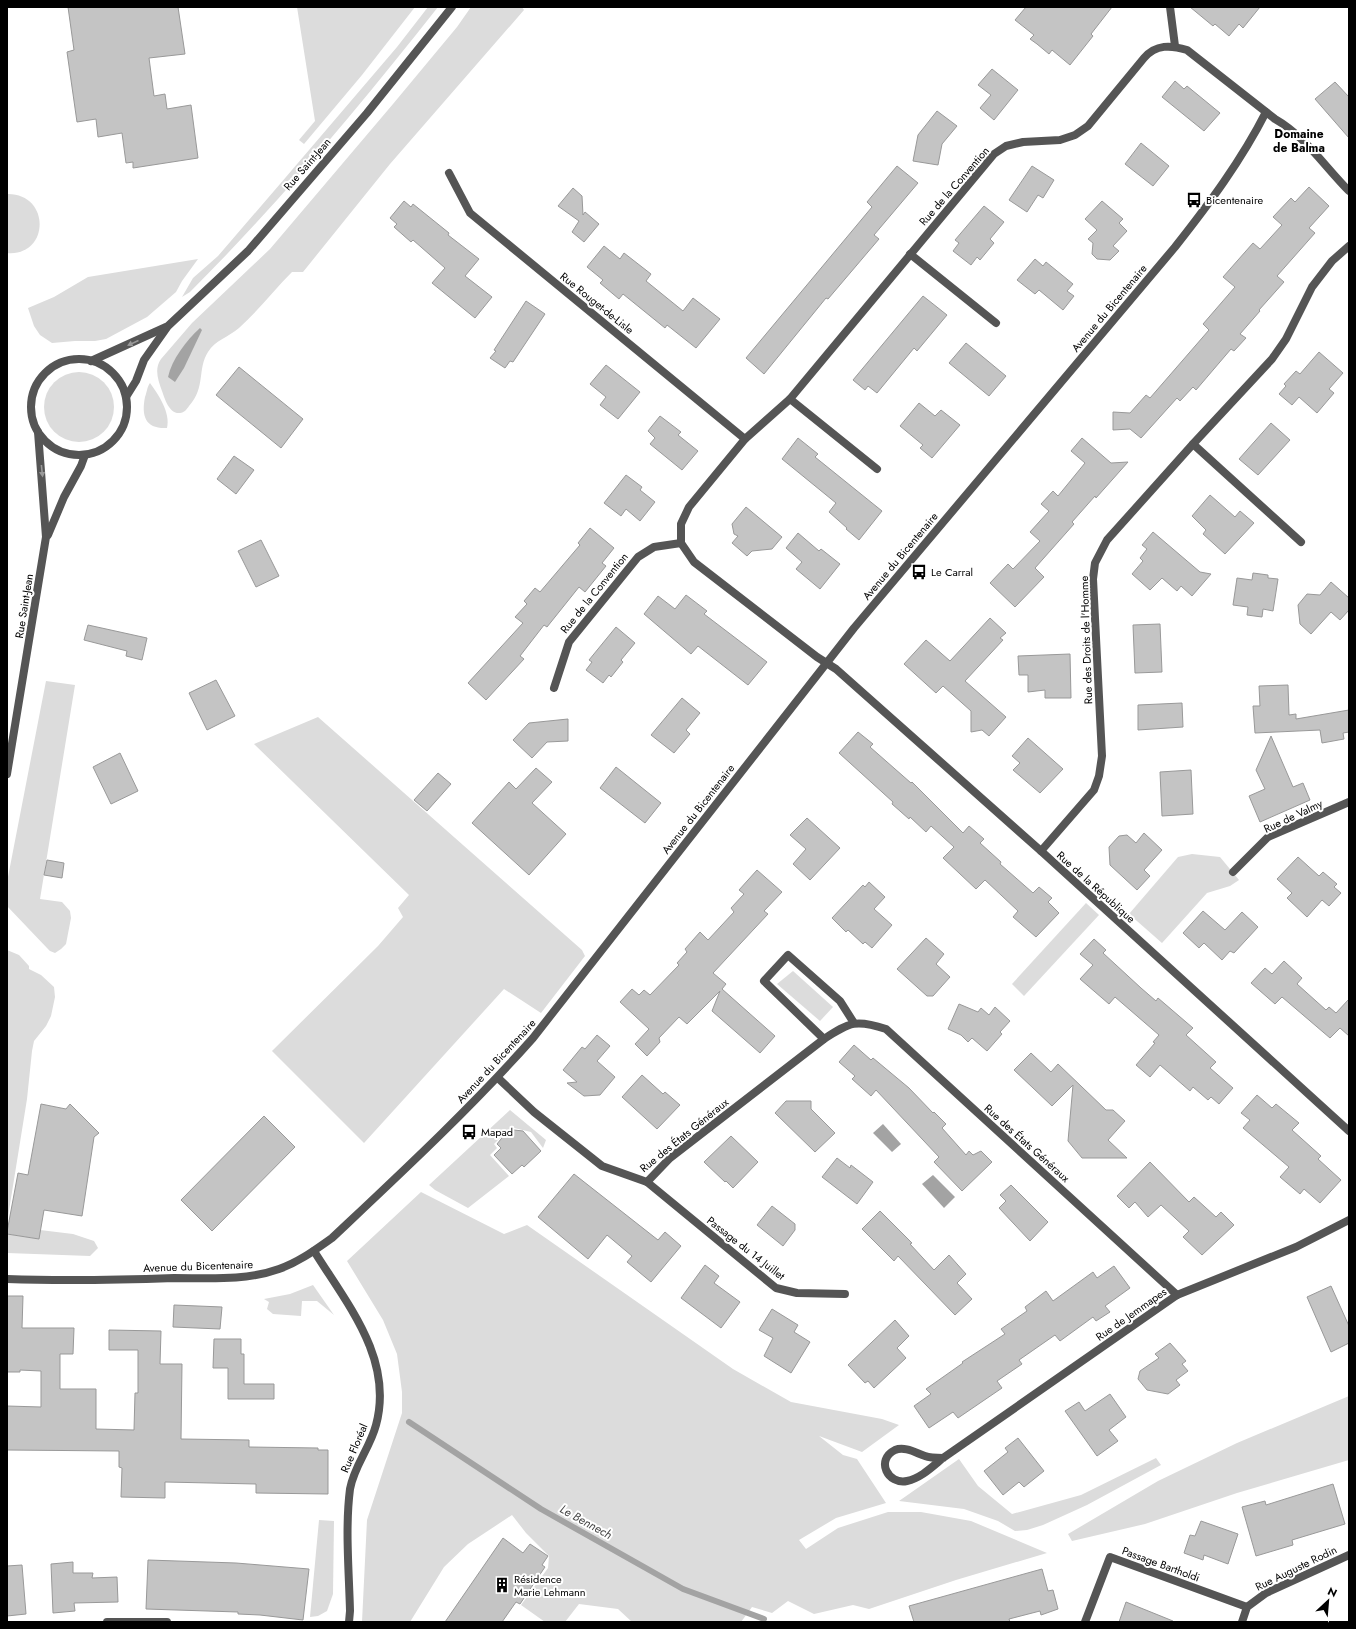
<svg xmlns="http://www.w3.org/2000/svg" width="1356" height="1629" font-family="Jost,sans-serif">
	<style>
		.green { fill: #dcdcdc }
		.water { fill: #a3a3a3 }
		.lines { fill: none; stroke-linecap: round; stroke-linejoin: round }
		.stream { stroke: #a3a3a3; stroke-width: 6 }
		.building { fill: #c4c4c4; stroke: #999 }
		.minor { stroke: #555; stroke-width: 8 }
		.tertiary { stroke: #555; stroke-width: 8 }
		.oneway { fill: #999 }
		.labels { text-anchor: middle; stroke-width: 4; stroke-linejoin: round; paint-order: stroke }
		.street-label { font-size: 11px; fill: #000; stroke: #fff }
		.poi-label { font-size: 11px; fill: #000; stroke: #fff; text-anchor: start }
		.neighbourhood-label { font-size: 12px; font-weight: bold; fill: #000; stroke: #fff }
		.water-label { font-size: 12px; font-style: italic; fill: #444; stroke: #fff }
	</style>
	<rect width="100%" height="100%" fill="#fff"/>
	<!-- green -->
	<g class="green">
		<path d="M297,7H415L362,75L304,144L299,140L315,121Z"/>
		<path d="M428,7H438C360,106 279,203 190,292L182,297L193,278L218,256L280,184L397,47Z"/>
		<path d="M471,7H522L524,10L390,164L303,272H292C274,290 258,311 239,328C229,337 215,340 208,352C197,369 206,387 189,406C187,409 184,413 180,413C169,414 165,399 162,391C158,380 154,369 161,359L192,323L270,249L393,104L457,27Z"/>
		<path d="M7,194C51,193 50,257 7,253Z"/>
		<path d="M198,259L182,281L176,292L147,317L106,339L95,341H75L52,343L40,335L34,326L28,308L54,297L88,277Z"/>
		<circle cx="79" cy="407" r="35"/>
		<path d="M150,383C158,394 171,413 167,428C146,429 141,417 145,397C147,392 147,387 150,383Z"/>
		<path d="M46,681L75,685L40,899L62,902L70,911L71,918L66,944L61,949L55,953L50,951L47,948L7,906V882Z"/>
		<path d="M318,717L582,950L585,956L541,1013L504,989L364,1143L272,1051L378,946L403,917L398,908L409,895L254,744Z"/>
		<path d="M1192,854L1220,857L1239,880L1230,886L1207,893L1162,943L1129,914L1178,857Z"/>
		<path d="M1086,903L1099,915L1024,996L1012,984Z"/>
		<path d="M7,950L19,955L29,966V969L41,975L54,987L55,997L51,1016L46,1026L34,1041L32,1051L27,1099L7,1223Z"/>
		<path d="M793,971L833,1007L820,1021L777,984Z"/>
		<path d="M510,1110L546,1140L543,1148L531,1132L514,1128L504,1134L494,1144L497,1148L490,1155L509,1176L468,1208L435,1190L429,1185Z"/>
		<path d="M421,1192L504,1234L527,1225L733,1369L791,1402L882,1419L899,1425L862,1452L819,1436L843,1455L857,1459L886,1503L836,1518L799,1540L806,1549L838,1528L888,1512H921L971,1521L1047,1553L956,1580L869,1609L853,1605L814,1614L788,1601L772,1613L752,1607L741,1622H632L618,1609L579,1604L565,1622H545L521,1605L548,1568L549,1556L526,1533L512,1515L468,1544L444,1567L410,1622H362L367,1520L402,1413V1392L397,1354L383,1320L347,1261Z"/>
		<path d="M40,1230L73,1234L94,1241L98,1248L90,1256L7,1253V1234L39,1239Z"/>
		<path d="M313,1285L334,1315L317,1301H302L301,1316L273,1314L267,1309L269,1302L264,1299L290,1294Z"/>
		<path d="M1349,1396V1460L1237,1493L1145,1524L1072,1541L1068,1534L1158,1481L1237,1443Z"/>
		<path d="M1156,1458L1161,1465L1087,1505L1043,1525L1027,1530L1015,1531L998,1521L964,1509L899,1501L959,1459L978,1486L1012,1514L1081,1495Z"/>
		<path d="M319,1520L334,1521L333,1594L327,1611L318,1616L310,1617Z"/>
	</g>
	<!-- water -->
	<g class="water">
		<path d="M200,328L202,330L184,368L175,382L168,377C172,359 186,341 200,328Z"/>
		<path d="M883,1124L901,1144L892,1152L873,1133Z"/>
		<path d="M933,1175L955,1197L944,1208L922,1184Z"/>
	</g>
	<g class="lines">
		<!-- stream -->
		<path class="stream" d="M409,1422L541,1509L683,1589L764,1619"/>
	</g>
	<!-- building -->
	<g class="building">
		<path d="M68,7H178L185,54L149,58L154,96L165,94L167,109L191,105L198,158L133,168V162L126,163L122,133L98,137L96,119L77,122L67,52L74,50Z"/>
		<path d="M1026,7H1112L1091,34L1093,36L1070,65L1052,50L1049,54L1037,44L1030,39L1034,35L1015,20Z"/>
		<path d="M1190,7H1260L1243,28L1239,24L1229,36L1215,24L1213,26Z"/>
		<path d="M992,69L1018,90L994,120L980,108L991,95L978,85Z"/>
		<path d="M1175,81L1184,89L1187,86L1220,113L1204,131L1162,97Z"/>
		<path d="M1335,82L1349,97V138L1315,99Z"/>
		<path d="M937,111L957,126L942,144L938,165L913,161L918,135Z"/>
		<path d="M1141,143L1169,166L1153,186L1125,164Z"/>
		<path d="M897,166L918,183L874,235L879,239L828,299L826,298L764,374L746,358L872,207L867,202Z"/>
		<path d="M1032,166L1054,180L1043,198L1038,195L1027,212L1009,200Z"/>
		<path d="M1309,187L1329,206L1309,228L1315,233L1277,276L1284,282L1259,310L1260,311L1240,334L1246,338L1234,351L1231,349L1196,390L1193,387L1180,401L1177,398L1141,438L1130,429L1113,430V412L1130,413L1146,395L1150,398L1209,330L1203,324L1235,287L1223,277L1253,243L1260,249L1282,225L1273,217L1291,198L1295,202Z"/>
		<path d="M573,188L582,196L583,215L585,212L599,224L584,242L572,232L579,221L558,206Z"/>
		<path d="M404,201L411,207L413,204L449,233L448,235L479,259L465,276L492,297L475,318L432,283L445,268L413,240L411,242L394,227L397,224L390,218Z"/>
		<path d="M1102,201L1123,219L1119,223L1127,231L1113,246L1119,251L1110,260L1097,259L1092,254L1093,243L1088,239L1097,230L1085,219Z"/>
		<path d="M984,206L1004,222L990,239L994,243L980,260L977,257L971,265L953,251L959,243L955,240Z"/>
		<path d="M604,246L620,259L624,253L651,274L646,281L683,311L693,298L720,319L696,348L667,325L665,328L623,294L619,299L600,283L603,280L587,267Z"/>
		<path d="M1035,259L1043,266L1046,262L1073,284L1067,291L1074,296L1063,310L1039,290L1035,294L1017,280Z"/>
		<path d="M923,296L947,315L917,351L914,348L877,393L868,386L865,390L853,380Z"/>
		<path d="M526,301L545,314L513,362L510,361L505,368L490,358L496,351L494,350Z"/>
		<path d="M966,343L1006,376L989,396L949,363Z"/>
		<path d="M1319,352L1343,373L1329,389L1334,393L1317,413L1299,397L1292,405L1279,394L1286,386L1284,384L1296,371L1300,374Z"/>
		<path d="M606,365L640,392L618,419L600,405L606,397L590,384Z"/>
		<path d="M239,367L303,419L281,448L216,395Z"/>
		<path d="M919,403L935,416L941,410L960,425L932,458L920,448L923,445L900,426Z"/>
		<path d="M660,416L681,432L678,435L698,451L682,470L650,444L655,438L648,431Z"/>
		<path d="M1271,423L1290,440L1258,475L1239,459Z"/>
		<path d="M798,438L818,454L815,457L882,511L859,540L846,529L847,528L829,512L836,503L782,459Z"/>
		<path d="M1082,438L1111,463L1128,462L1096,498L1095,496L1072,522L1074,524L1035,568L1044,577L1015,607L990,583L1008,564L1013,569L1040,541L1030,532L1049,511L1041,504L1053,491L1058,496L1085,463L1071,451Z"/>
		<path d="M234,456L254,470L236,494L217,479Z"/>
		<path d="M626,475L642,487L640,490L655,502L640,521L626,509L621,516L604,503Z"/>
		<path d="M1210,495L1235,517L1240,511L1254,523L1225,554L1203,534L1206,530L1192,516Z"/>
		<path d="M746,507L782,537L772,549L752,551L747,556L732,543L738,536L734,534L732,524Z"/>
		<path d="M590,528L614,548L602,563L606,566L585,592L579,587L547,627L544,625L520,656L524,659L486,700L468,683L523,623L515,617L527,604L524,601L535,588L540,592L580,545L578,543Z"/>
		<path d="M1153,532L1200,572L1211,574L1192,596L1181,586L1177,591L1162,578L1150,590L1132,574L1143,561L1140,558L1147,549L1142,545Z"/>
		<path d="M798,533L819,551L821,549L840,564L820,589L796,569L802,562L786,548Z"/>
		<path d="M261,540L279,576L256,587L238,551Z"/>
		<path d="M1253,573L1268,575V578L1278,579L1273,611L1263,609L1262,617L1247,615L1248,607L1233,605L1237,578L1252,580Z"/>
		<path d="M1331,582L1349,598V610L1340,620L1331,612L1311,634L1300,624L1298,605L1307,594L1320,595Z"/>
		<path d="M686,595L707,611L704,614L767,662L748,685L698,646L691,654L644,614L658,596L675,609Z"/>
		<path d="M990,618L1006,633L1000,638L1003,640L965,681L1006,717L989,736L982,730L971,732V711L943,686L936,693L904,664L926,640L950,661Z"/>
		<path d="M1160,624L1162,672L1135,673L1133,625Z"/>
		<path d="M88,625L147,638L142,660L126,656L127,651L84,640Z"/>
		<path d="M616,627L635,643L621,660L623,662L611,677L609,675L603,683L586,670L592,662L589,660Z"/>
		<path d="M1070,654L1071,698H1045V690L1028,692V675H1019L1018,656Z"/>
		<path d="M216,680L235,716L207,730L189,693Z"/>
		<path d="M1288,685L1289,715L1296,714V719L1349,710V732L1343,733L1344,739L1322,743L1320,730L1255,733L1253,706H1260L1259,686Z"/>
		<path d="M682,698L700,713L686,730L690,734L674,753L651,735Z"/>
		<path d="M1182,703L1183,727L1138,730V705Z"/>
		<path d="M568,719V741L547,742L532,758L513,740L529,723Z"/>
		<path d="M858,732L873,744L870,747L911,783L912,782L963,833L969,826L984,839L980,843L1001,862L1000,864L1033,893L1039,887L1052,898L1048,902L1059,913L1036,937L1013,917L1018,911L985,880L976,889L943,858L954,847L931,826L926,832L910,817L909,819L892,804L893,802L839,753Z"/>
		<path d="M1271,736L1293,787L1303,783L1310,800L1260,822L1249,796L1265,789L1256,770Z"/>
		<path d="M1028,738L1063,769L1040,793L1013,770L1020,763L1012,756Z"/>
		<path d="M120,753L138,791L111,804L93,767Z"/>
		<path d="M616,767L661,803L645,823L600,788Z"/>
		<path d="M536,768L552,782L532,803L566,834L529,875L472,823L509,782L516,789Z"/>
		<path d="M1191,770L1193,814L1162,816L1160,772Z"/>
		<path d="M438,773L451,784L427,811L414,800Z"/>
		<path d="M807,818L840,848L810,880L793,864L806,849L790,835Z"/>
		<path d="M1144,833L1162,850L1144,870L1150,876L1137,890L1110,865L1109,847L1119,836L1127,835L1136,843Z"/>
		<path d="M1298,857L1319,876L1323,872L1337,884L1334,887L1341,893L1329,906L1322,900L1307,917L1287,898L1292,893L1277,879Z"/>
		<path d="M47,860L64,863L62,878L44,875Z"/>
		<path d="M757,870L782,892L764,911L768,914L713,973L726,984L722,989L775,1036L760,1053L712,1011L720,991L687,1024L679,1017L659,1038L660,1042L647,1056L635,1044L649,1029L620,1002L632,989L639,995L644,990L650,995L679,965L677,963L687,952L685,949L700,932L708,940L734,912L731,908L744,894L739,890Z"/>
		<path d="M869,882L885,897L874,909L892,925L872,948L865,942L863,944L848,930L846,932L832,918L863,885L865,887Z"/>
		<path d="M1203,911L1225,930L1242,912L1258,927L1234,953L1230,951L1222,960L1204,943L1199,948L1183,933Z"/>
		<path d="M926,938L944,954L936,964L950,977L933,996H927L897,969Z"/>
		<path d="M1094,939L1106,950L1103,953L1141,988L1156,1001L1158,998L1193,1028L1186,1035L1216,1062L1210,1068L1233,1088L1219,1104L1211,1097L1208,1100L1193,1087L1190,1091L1160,1065L1150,1077L1136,1065L1155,1043L1153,1042L1159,1035L1115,997L1109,1004L1080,979L1093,965L1080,954Z"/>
		<path d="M1284,961L1302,978L1297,984L1326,1010L1329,1007L1336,1013L1349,999V1036L1340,1028L1330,1038L1282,997L1275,1004L1251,983L1265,968L1272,974Z"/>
		<path d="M959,1004L978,1012L981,1008L989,1015L995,1007L1010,1021L1000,1032L1002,1034L987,1051L972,1038L968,1042L961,1035L948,1029Z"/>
		<path d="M597,1035L610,1046L597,1061L615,1077L600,1095L584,1096L567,1083L577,1082L563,1070L582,1047L585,1049Z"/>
		<path d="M854,1045L871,1060L873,1058L909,1088L933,1113L934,1112L946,1124L942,1128L966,1155L969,1151L973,1155L981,1151L992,1162L962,1191L934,1162L939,1157L876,1090L871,1096L852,1079L855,1076L839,1062Z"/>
		<path d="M1031,1053L1051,1072L1058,1064L1106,1110H1113L1125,1121L1108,1140L1127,1158H1082L1068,1141L1073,1085L1052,1106L1014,1070Z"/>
		<path d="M642,1075L663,1094L665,1092L680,1105L657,1129L622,1097Z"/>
		<path d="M1257,1095L1272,1108L1276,1104L1299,1123L1292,1130L1321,1156L1318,1159L1341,1180L1320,1203L1304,1189L1300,1194L1280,1177L1289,1167L1243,1128L1250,1120L1241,1113Z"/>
		<path d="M786,1101H811V1109L835,1133L815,1152L775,1113Z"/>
		<path d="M41,1104L66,1109L70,1104L99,1133L94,1137L82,1216L44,1210L39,1239L7,1234V1232L18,1173L28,1175Z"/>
		<path d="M264,1116L295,1147L212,1231L181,1200Z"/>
		<path d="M514,1130L523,1131L541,1151L524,1167L522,1165L512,1174L494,1155L501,1148L497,1144L505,1134Z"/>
		<path d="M731,1136L758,1162L733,1188L726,1181L725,1182L704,1162Z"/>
		<path d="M837,1158L850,1168L851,1165L873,1182L857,1204L822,1177Z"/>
		<path d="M1150,1162L1189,1202L1194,1197L1216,1217L1221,1212L1234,1225L1202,1255L1183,1237L1189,1231L1161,1205L1148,1217L1135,1202L1129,1208L1117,1196Z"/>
		<path d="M574,1174L658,1240L665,1232L681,1246L651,1282L627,1262L632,1256L607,1235L588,1259L538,1217Z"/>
		<path d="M1011,1185L1048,1222L1030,1241L999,1208L1006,1201L1000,1195Z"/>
		<path d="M772,1206L795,1224V1230L783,1246L757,1225Z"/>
		<path d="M880,1211L912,1243L910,1244L934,1270L949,1255L966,1274L957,1283L972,1299L955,1315L898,1256L894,1261L862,1229Z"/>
		<path d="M705,1265L719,1276L714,1283L740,1302L721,1328L681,1298Z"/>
		<path d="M1114,1266L1130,1288L1105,1306L1110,1312L1096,1321L1093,1317L1060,1341L1055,1335L1019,1360L1022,1364L997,1381L1002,1388L958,1418L953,1412L929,1428L914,1406L931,1394L926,1389L963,1363L962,1362L1005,1334L1001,1329L1027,1311L1025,1307L1046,1291L1053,1301L1093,1272L1097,1278Z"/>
		<path d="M1331,1286L1349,1326V1343L1331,1352L1307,1297Z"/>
		<path d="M7,1296H23L22,1328H74L73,1354H60V1389H96V1429L134,1430L135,1393H138V1350H109V1330L161,1331L160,1364H182L181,1439L249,1440V1447L318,1448V1450H328V1494L256,1493V1484L165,1482V1498L121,1497L122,1468L119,1467V1451L7,1450V1406L41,1407V1371L20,1370V1372H7Z"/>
		<path d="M174,1305L222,1307L220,1329L173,1327Z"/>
		<path d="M772,1309L798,1325L794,1332L810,1342L791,1373L764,1356L773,1338L759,1330Z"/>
		<path d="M895,1320L909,1336L897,1348L906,1358L874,1388L868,1381L865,1383L848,1365Z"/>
		<path d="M214,1339H241V1354H244V1384H274V1399H228V1368H213Z"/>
		<path d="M1170,1343L1186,1361L1182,1364L1188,1371L1176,1380L1180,1385L1168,1394L1147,1390L1138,1379L1140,1371L1159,1358L1155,1354Z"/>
		<path d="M1110,1394L1126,1417L1109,1430L1118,1441L1097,1456L1065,1411L1079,1402L1085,1411Z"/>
		<path d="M1018,1438L1044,1471L1024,1487L1019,1482L1003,1495L984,1471L1008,1452L1005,1448Z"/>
		<path d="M1333,1484L1345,1524L1292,1540L1293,1545L1256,1556L1242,1507L1265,1501L1266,1505Z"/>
		<path d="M1201,1521L1238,1534L1228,1564L1204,1555L1203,1560L1184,1553L1190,1535L1195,1536Z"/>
		<path d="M503,1538L523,1553L530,1544L548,1556L542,1565L545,1567L520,1604L516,1602L502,1622H445Z"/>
		<path d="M148,1560L236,1563L309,1569L303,1620L260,1615L238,1614V1612L146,1609Z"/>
		<path d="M73,1562V1573H93L92,1578L117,1577L118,1602L74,1603L75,1611L53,1613L51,1564Z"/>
		<path d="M22,1565L26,1614L7,1616V1566Z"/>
		<path d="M1042,1569L1048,1591L1053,1590L1058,1609L1041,1615L1040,1611L1009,1619L1010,1622H914L909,1606Z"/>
		<path d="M1126,1602L1173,1621V1622H1119Z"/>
	</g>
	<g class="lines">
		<!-- minor -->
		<g class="minor">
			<path d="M1170,7L1175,46"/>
			<path d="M449,173L470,213L745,439"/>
			<path d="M1349,191C1325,167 1305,136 1275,119L1187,50C1171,45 1156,44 1144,58L1088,126L1075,135L1060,140L1023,142L1006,146L994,154L790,399L745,439L689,507L681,524V543L694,562L817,657L836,669L1041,851L1349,1131"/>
			<path d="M910,254L996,323"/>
			<path d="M790,399L877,469"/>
			<path d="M1193,444L1301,542"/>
			<path d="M554,688L569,642L638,557L654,547L681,543"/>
			<path d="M1041,851L1094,790L1099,776L1102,756L1093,579L1095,563L1107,540L1193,444L1272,359L1286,339L1312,287L1332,261L1349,246"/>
			<path d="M1233,872L1268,837L1349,802"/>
			<path d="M824,1039L764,981L788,955L840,1001L854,1023"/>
			<path d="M498,1078L534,1112L602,1166L647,1182L670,1158L824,1039C850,1022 856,1019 886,1029L1177,1295"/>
			<path d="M647,1182L776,1288L797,1293L845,1294"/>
			<path d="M314,1251C347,1304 394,1359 376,1425C370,1448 354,1466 350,1489C345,1528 349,1571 350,1611L349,1622"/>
			<path d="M7,1279C63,1281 118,1280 174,1278C209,1278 246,1281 279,1269C299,1262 315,1250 332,1238C401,1173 470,1109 533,1038L854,628L1175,247C1209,204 1241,161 1266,112"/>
			<path d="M943,1458C937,1458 930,1458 925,1456C916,1453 905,1446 895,1450C875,1460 888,1485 907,1481C921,1478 932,1467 943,1458L1177,1295L1296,1247L1349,1220"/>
			<path d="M107,1622H167"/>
			<path d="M1085,1622L1110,1557L1247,1607"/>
			<path d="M1242,1622L1247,1607L1266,1593L1349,1555"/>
		</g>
		<!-- tertiary -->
		<g class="tertiary">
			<circle cx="79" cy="407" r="48"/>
			<path d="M91,361L166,327"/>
			<path d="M126,397L136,381L144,360L168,326L248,251L367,113L452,7"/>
			<path d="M48,535L64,497L81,466L85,455"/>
			<path d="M7,774L46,537L38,432"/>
		</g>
	</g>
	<!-- one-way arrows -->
	<defs><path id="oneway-solid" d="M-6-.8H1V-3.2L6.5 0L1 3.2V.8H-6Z"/></defs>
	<g class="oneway">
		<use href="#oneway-solid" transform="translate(133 343) rotate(156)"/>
		<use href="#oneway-solid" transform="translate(42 471) rotate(84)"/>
	</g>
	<!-- icons -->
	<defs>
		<symbol id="bus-bare" viewBox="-9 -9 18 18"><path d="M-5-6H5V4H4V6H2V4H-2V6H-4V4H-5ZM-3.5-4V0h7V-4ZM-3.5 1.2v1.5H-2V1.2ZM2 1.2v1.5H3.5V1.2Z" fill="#000" stroke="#fff" stroke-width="2.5" paint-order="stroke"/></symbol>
		<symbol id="building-bare" viewBox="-9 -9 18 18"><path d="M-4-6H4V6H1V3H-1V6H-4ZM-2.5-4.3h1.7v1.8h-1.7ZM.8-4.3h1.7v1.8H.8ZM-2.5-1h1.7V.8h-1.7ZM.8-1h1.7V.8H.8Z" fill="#000" stroke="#fff" stroke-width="2.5" paint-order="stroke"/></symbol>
	</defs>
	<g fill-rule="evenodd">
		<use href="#bus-bare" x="1183" y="189" width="22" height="22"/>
		<use href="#bus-bare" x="908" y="561" width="22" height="22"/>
		<use href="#bus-bare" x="458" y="1121" width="22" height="22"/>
		<use href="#building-bare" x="491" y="1574" width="22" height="22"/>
	</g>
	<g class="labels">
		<!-- street labels -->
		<g class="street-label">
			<text transform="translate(307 164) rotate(-49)" y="4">Rue Saint-Jean</text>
			<text transform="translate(954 186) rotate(-49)" y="4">Rue de la Convention</text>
			<text transform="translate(597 303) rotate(39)" y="4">Rue Rouget-de-Lisle</text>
			<text transform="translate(1109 308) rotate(-50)" y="4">Avenue du Bicentenaire</text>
			<text transform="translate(900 556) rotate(-50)" y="4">Avenue du Bicentenaire</text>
			<text transform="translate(594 593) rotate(-51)" y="4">Rue de la Convention</text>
			<text transform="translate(24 606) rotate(-81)" y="4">Rue Saint-Jean</text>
			<text transform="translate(1086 640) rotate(-92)" y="4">Rue des Droits de l'Homme</text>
			<text transform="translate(698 809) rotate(-52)" y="4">Avenue du Bicentenaire</text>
			<text transform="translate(1293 816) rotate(-25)" y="4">Rue de Valmy</text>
			<text transform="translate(1096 887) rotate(42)" y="4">Rue de la République</text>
			<text transform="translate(496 1061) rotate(-47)" y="4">Avenue du Bicentenaire</text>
			<text transform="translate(684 1135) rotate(-39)" y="4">Rue des États Généraux</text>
			<text transform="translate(1027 1143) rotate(42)" y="4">Rue des États Généraux</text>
			<text transform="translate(746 1248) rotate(38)" y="4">Passage du 14 Juillet</text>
			<text transform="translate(198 1266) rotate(-2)" y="4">Avenue du Bicentenaire</text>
			<text transform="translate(1131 1314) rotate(-35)" y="4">Rue de Jemmapes</text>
			<text transform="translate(354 1448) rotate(-67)" y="4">Rue Floréal</text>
			<text transform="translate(1161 1564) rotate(20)" y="4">Passage Bartholdi</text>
			<text transform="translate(1296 1568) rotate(-26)" y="4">Rue Auguste Rodin</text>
		</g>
		<!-- poi labels -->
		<g class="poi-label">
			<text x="1206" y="204">Bicentenaire</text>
			<text x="931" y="576">Le Carral</text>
			<text x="481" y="1136">Mapad</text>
			<text x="514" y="1583">Résidence<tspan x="514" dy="13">Marie Lehmann</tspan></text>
		</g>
		<!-- neighbourhood labels -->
		<g class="neighbourhood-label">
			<text x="1299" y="138">Domaine<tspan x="1299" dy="14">de Balma</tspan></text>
		</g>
		<!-- water labels -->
		<g class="water-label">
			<text transform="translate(586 1522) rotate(29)" y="4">Le Bennech</text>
		</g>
	</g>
	<!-- border -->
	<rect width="1356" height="1629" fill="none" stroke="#000000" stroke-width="16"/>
	<!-- north arrow -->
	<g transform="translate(1328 1601) rotate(26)" stroke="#ffffff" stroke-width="3" paint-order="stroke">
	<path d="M0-3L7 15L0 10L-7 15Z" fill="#000000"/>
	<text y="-6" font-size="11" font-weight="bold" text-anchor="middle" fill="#000000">N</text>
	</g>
</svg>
